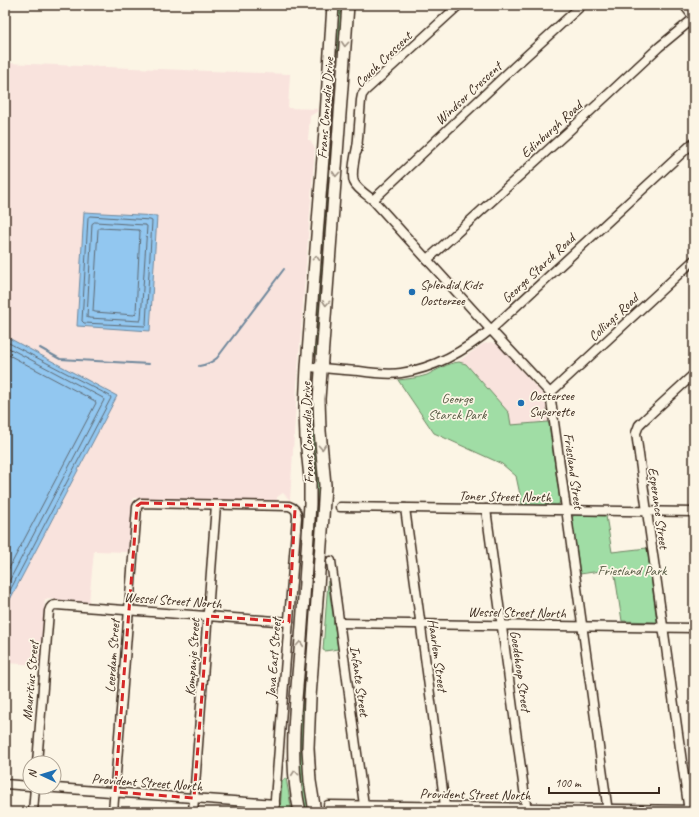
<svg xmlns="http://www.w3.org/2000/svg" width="699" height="817" font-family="Caveat,sans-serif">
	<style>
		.built { fill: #f9e3dd }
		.green { fill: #a0dda5; stroke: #6e8462 }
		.water { fill: #92c7f0; stroke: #6f889c }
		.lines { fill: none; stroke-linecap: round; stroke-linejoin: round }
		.shore { stroke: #5e6972; stroke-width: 1 }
		.stream { stroke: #6f889c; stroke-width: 2 }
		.minor-casing { stroke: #3b2a1e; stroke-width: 11 }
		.secondary-casing { stroke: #3b2a1e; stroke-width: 14 }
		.minor { stroke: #fcf5e5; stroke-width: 8 }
		.secondary { stroke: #fcf5e5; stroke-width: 11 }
		.oneway { stroke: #9c9082 }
		.marked { fill: none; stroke: #d62828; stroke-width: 3; stroke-dasharray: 8 5; stroke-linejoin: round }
		.poi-dot { fill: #1f6fb2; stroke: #fcf5e5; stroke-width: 1.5 }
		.labels { text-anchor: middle; stroke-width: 3.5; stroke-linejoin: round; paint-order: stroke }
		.street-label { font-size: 14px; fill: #3b2a1e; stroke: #fcf5e5 }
		.poi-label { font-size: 14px; fill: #3b2a1e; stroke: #fcf5e5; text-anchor: start }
		.park-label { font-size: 14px; fill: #545740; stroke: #fcf5e5 }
	</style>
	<rect width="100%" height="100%" fill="#fcf5e5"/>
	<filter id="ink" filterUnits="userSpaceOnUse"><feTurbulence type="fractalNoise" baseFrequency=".025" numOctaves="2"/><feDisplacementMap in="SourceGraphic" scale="8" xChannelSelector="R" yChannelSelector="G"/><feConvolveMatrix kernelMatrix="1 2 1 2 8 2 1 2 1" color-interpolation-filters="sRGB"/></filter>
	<g filter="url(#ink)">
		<!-- built -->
		<g class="built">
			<path d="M5,63L290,74L288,108L318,109V111L310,116L308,140H310L315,148L298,370L290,500L283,493L277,497V500L276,501L133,498L128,552L94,551L89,602L45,599L40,665L5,663Z"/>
			<path d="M491,342L498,345L545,397L548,422L511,425L509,413L466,364L459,362V361L483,344Z"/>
		</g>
		<!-- green -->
		<g class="green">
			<path d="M338,5H343L341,29L339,46L336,57L331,117H330Z"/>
			<path d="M330,145L332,147L316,354V356H314L313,355L328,146Z"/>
			<path d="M459,362L466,364L509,413L511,425L548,422L549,424L560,501L559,504L557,505L522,504L516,476L502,464L434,433L398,380C407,379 418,378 427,375C437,370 448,363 459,362Z"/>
			<path d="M314,381H315L314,420L319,479V496L303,731C303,758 304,785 310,812H306L301,783L299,748Z"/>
			<path d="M574,515L606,516L612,552L647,548L657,622L622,621L614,569L580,574L572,518Z"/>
			<path d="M328,581L338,649L325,651L323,650Z"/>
			<path d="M286,778L292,812H280L282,781Z"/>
			<path d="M369,810L494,812H369Z"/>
		</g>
		<!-- water -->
		<g class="water">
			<path d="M84,212L157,216L150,331L77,326Z"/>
			<path d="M5,336L117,396L5,609Z"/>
		</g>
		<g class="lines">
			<!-- shore -->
			<g class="shore">
				<path d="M90,216L150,220L152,221L146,324L145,326L84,323L82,321L88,218Z"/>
				<path d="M95,222L145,225L147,226L141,319L140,321L89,318L87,317L92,224Z"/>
				<path d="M100,228L139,230L140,232L136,313L134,315L95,312L93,311L98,230Z"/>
				<path d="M5,341L110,396L111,398L5,600"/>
				<path d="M5,346L103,398L104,400L5,589"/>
				<path d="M5,353L95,401L96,403L5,576"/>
			</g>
			<!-- stream -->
			<g class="stream">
				<path d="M40,348L60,359L149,364"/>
				<path d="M199,366C207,365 211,363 217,358L284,269"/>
			</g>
			<defs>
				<g id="minor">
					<path d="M357,147C355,156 351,175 354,182C357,189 367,195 373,200L491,330L550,393L608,812"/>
					<path d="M357,151L361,100L362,95L365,91L459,5"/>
					<path d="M373,200L514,67L582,5"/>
					<path d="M427,260L570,130L659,47L694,18L684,5"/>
					<path d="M307,367C324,368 342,370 359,371C373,373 387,375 401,373C437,368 469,348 495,326L694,142"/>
					<path d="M550,393L694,260"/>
					<path d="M340,507L694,512"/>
					<path d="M405,508L445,806"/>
					<path d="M486,509L527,812"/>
					<path d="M331,561L364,805"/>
					<path d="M339,623L694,628"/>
					<path d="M37,763L49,611C50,607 52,605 56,605L289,622"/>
					<path d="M5,784L30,786"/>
					<path d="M42,787L275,804"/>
					<path d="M328,805L694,810"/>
					<path d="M33,812L35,787"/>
					<path d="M113,812L137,507L138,505L141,503L289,506C295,508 297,511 297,517L274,812"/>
					<path d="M193,812L216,505"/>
					<path d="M689,812L636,433L639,425L643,421L694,374"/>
				</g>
				<g id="secondary">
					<path d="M300,812C288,759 296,704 300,651C304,602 307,553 310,504V478L306,439L305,408L307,367L325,131L333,5"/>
					<path d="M315,812L310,781L308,748L310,697L323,517L325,485L320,431L319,399L348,5"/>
				</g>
			</defs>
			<!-- minor casing -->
			<use href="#minor" class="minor-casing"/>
			<!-- secondary casing -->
			<use href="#secondary" class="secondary-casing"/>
			<!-- minor -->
			<use href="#minor" class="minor"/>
			<!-- secondary -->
			<use href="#secondary" class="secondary"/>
		</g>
		<!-- one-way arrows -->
		<defs><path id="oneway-chevron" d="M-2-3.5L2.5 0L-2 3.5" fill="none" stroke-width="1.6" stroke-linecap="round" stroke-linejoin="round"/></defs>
		<g class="oneway">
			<use href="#oneway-chevron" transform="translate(345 44) rotate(94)"/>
			<use href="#oneway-chevron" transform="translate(336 174) rotate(94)"/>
			<use href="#oneway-chevron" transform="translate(316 258) rotate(-86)"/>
			<use href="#oneway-chevron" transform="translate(326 303) rotate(94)"/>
			<use href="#oneway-chevron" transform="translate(322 447) rotate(85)"/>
			<use href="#oneway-chevron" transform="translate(300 644) rotate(-85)"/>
			<use href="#oneway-chevron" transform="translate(295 773) rotate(-95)"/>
		</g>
	</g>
	<!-- marked area -->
	<path class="marked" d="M141,503L289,506L295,509L289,622L208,616L194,798L115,792L137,506Z"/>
	<!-- markers -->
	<g class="poi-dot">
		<circle cx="412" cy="292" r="4"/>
		<circle cx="521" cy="403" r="4"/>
	</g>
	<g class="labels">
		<!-- street labels -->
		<g class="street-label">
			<text transform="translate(383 59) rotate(-44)" y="5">Couch Crescent</text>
			<text transform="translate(468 93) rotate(-43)" y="5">Windsor Crescent</text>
			<text transform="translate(325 108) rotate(-86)" y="5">Frans Conradie Drive</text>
			<text transform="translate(551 129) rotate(-42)" y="5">Edinburgh Road</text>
			<text transform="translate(538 268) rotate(-43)" y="5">George Starck Road</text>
			<text transform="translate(613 317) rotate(-43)" y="5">Collings Road</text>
			<text transform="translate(307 433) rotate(-92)" y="5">Frans Conradie Drive</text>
			<text transform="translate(574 471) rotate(82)" y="5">Friesland Street</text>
			<text transform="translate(505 496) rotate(1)" y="5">Toner Street North</text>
			<text transform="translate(659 508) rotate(82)" y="5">Esperance Street</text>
			<text transform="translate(173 600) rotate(4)" y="5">Wessel Street North</text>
			<text transform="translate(517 612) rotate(1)" y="5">Wessel Street North</text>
			<text transform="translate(438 655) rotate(82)" y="5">Haarlem Street</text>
			<text transform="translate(112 656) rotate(-86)" y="5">Leerdam Street</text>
			<text transform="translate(192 657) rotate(-86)" y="5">Kompanje Street</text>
			<text transform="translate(273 658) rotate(-86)" y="5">Java East Street</text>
			<text transform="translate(521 671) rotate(82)" y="5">Goedehoop Street</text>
			<text transform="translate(30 681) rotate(-85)" y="5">Mauritius Street</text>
			<text transform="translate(360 681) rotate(82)" y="5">Infante Street</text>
			<text transform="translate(147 782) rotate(4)" y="5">Provident Street North</text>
			<text transform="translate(475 794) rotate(1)" y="5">Provident Street North</text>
		</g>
		<!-- poi labels -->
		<g class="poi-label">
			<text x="420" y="289">Splendid Kids<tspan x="420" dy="16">Oosterzee</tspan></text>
			<text x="529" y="400">Oostersee<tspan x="529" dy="16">Superette</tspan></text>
		</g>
		<!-- park labels -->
		<g class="park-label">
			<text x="457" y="403">George<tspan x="457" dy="16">Starck Park</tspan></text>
			<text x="632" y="575">Friesland Park</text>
		</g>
	</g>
	<!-- margin -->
	<rect width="699" height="817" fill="none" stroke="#fcf5e5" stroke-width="20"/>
	<rect x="10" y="10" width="679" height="797" fill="none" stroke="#3b2a1e" stroke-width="1.5" filter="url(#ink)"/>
	<!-- north arrow -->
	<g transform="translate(42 775) rotate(274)"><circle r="19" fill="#fcf5e5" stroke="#afa495"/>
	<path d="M0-3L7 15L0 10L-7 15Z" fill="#1f6fb2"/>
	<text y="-6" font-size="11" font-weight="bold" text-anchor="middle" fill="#3b2a1e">N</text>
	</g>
	<!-- scale -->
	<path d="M549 787v6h110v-6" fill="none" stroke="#3b2a1e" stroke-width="2"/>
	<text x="555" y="787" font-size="12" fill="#3b2a1e" stroke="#fcf5e5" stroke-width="3" paint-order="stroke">100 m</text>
</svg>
